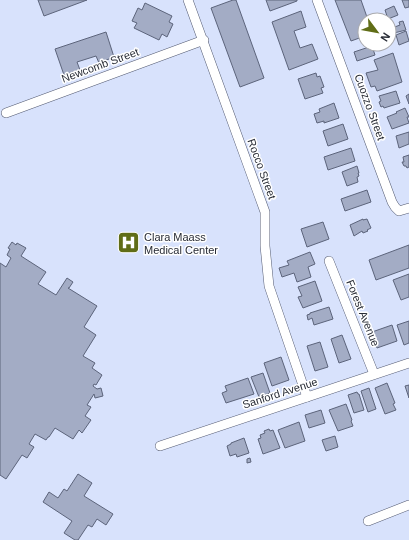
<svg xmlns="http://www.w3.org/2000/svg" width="409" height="540" font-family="Arial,sans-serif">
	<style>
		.building { fill: #a3acc5; stroke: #5c647b }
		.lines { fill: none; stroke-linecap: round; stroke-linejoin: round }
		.street-casing { stroke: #545b72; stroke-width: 10 }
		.street { stroke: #fff; stroke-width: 9 }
		.labels { text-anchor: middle; stroke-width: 3; stroke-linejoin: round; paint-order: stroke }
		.street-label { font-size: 11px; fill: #272b35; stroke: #fff }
		.poi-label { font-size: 11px; fill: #272b35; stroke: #fff; text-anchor: start }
	</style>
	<rect width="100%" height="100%" fill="#d8e2fc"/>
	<!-- building -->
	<g class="building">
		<path d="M38,0H87L44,16Z"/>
		<path d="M233,0H236L264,78L240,87L211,8Z"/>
		<path d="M266,0H297V1L270,11Z"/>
		<path d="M335,0H361L368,20H365V36L351,41Z"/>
		<path d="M402,0H409V7L405,8Z"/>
		<path d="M145,3L172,16L169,22L173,24L167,37L162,34L159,40L134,28L137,23L132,21L138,8L142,10Z"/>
		<path d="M394,6L398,15L388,19L385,10Z"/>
		<path d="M301,11L306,27L294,31L300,48L312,44L318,59L289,70L272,22Z"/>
		<path d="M403,21L406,30L394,33L392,28L400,25L399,22Z"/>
		<path d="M406,31L409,41L399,45L396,35Z"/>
		<path d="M106,32L114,57L99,63L96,56L77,62L80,70L64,75L55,49Z"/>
		<path d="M372,46L375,55L357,61L354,52Z"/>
		<path d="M393,53L402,82L377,91L375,86L371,87L366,73L378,70L374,60Z"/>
		<path d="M316,73L317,77L320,76L324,87L321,88L323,93L305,99L298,79Z"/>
		<path d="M396,91L400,103L384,108L383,106L381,107L379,102L381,101L379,96Z"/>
		<path d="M409,94V104L406,96Z"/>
		<path d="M334,103L339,118L324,123V121L317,123L314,114L320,112L319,109Z"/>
		<path d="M405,108L409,117H407L409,123L392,129L387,117L397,113L396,112Z"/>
		<path d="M343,124L348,139L328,146L323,131Z"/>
		<path d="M409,132V144L399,148L396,136Z"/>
		<path d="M351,148L355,161L328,170L324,157Z"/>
		<path d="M409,155V167L407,168L406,166H404L402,162H404L403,157Z"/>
		<path d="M357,166L359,173H358L359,176L357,177L358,182L347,186L342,172Z"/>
		<path d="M367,190L371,202L345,211L341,199Z"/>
		<path d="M363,219V220L367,219L371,228L367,230L368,231L363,233L362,231L354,236L350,225Z"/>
		<path d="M323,222L329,239L307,247L301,229Z"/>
		<path d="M12,242L16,245L17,243L26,248L21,256L46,272L38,284L56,295L67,278L73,282L69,288H68L97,306L84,327L96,335L83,356L95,363L92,368L102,375L96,385L94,384L93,386L97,389L101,388L103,396L95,398L94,394L87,405L91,407L85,416L91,420L82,433L79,430L73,439L55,428L49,437H48L46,440L35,434L29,444L34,447L27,458L22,455L6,479L0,475V263L6,267L11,258L7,255L10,249L8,248Z"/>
		<path d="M409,245V268L376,280L369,260Z"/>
		<path d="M310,252L315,264L308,267L311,277L297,282L294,273L282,277L279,268L289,265L287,261Z"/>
		<path d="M409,274V297L401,300L393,280Z"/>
		<path d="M315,281L322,301L303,308L298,297L302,296L298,287Z"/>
		<path d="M329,307L333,319L314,325L312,318L308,320L307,315L310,314V313Z"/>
		<path d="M409,321V343L404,345L397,325Z"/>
		<path d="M392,325L397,341L377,348L372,332Z"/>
		<path d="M342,335L351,359L339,363L331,339Z"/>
		<path d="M320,342L328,367L315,371L307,346Z"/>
		<path d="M281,357L289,380L272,386L264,363Z"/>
		<path d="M263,373L270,393L259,397L251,377Z"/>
		<path d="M248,378L254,394L226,403L222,393L227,391L225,386Z"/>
		<path d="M387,383L395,403L393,404L396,410L385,414L375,388Z"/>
		<path d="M409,385V398L405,386Z"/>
		<path d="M369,388L376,409L368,412L361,391Z"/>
		<path d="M357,392L358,394H359L364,410L354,413L348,395Z"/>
		<path d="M346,404L352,420L351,421L353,426L338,431L329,410Z"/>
		<path d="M321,410L325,423L309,428L305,415Z"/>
		<path d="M299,422L305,441L285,448L278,430Z"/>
		<path d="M269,429L270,431L273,430L280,448L263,454L258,439L261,438L260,435L265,433L264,431Z"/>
		<path d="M335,436L338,447L326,451L322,440Z"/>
		<path d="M244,438L249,453L237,457L236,454L230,456L227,446L231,444V443Z"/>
		<path d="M250,458L251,462L247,463V459Z"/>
		<path d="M78,474L92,483L84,496L113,514L106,525L97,519L92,527L88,525L78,540H75L64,533L72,521L43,502L49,492L58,498L64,489L67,491Z"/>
	</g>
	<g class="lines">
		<defs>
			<g id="street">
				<path d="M188,0L265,212V246L269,286L307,397"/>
				<path d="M317,0L392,202L395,207L399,211L409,208"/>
				<path d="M6,113L204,40"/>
				<path d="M329,261L374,374"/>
				<path d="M160,446L409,363"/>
				<path d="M368,521L409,505"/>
			</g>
		</defs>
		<!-- street casing -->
		<use href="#street" class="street-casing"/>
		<!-- street -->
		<use href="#street" class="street"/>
	</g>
	<!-- icons -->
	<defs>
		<symbol id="hospital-square" viewBox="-11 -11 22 22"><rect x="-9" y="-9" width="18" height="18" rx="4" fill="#606d17" stroke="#fff"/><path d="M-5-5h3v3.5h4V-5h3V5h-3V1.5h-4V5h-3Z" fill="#fff"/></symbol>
	</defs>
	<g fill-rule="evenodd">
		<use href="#hospital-square" x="116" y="230" width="25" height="25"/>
	</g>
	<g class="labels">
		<!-- street labels -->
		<g class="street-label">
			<text transform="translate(100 65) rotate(-20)" y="4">Newcomb Street</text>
			<text transform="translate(370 107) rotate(70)" y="4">Cuozzo Street</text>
			<text transform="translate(262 169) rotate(70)" y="4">Rocco Street</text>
			<text transform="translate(363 313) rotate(68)" y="4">Forest Avenue</text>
			<text transform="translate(280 393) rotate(-18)" y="4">Sanford Avenue</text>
		</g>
		<!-- poi labels -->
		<g class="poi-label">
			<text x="144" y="241">Clara Maass<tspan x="144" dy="13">Medical Center</tspan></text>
		</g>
	</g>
	<!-- north arrow -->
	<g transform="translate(377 32) rotate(122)"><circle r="19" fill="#ffffff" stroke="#a9aaae"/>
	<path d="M0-3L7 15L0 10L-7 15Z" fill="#606d17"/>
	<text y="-6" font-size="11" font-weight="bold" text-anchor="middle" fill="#272b35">N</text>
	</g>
</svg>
